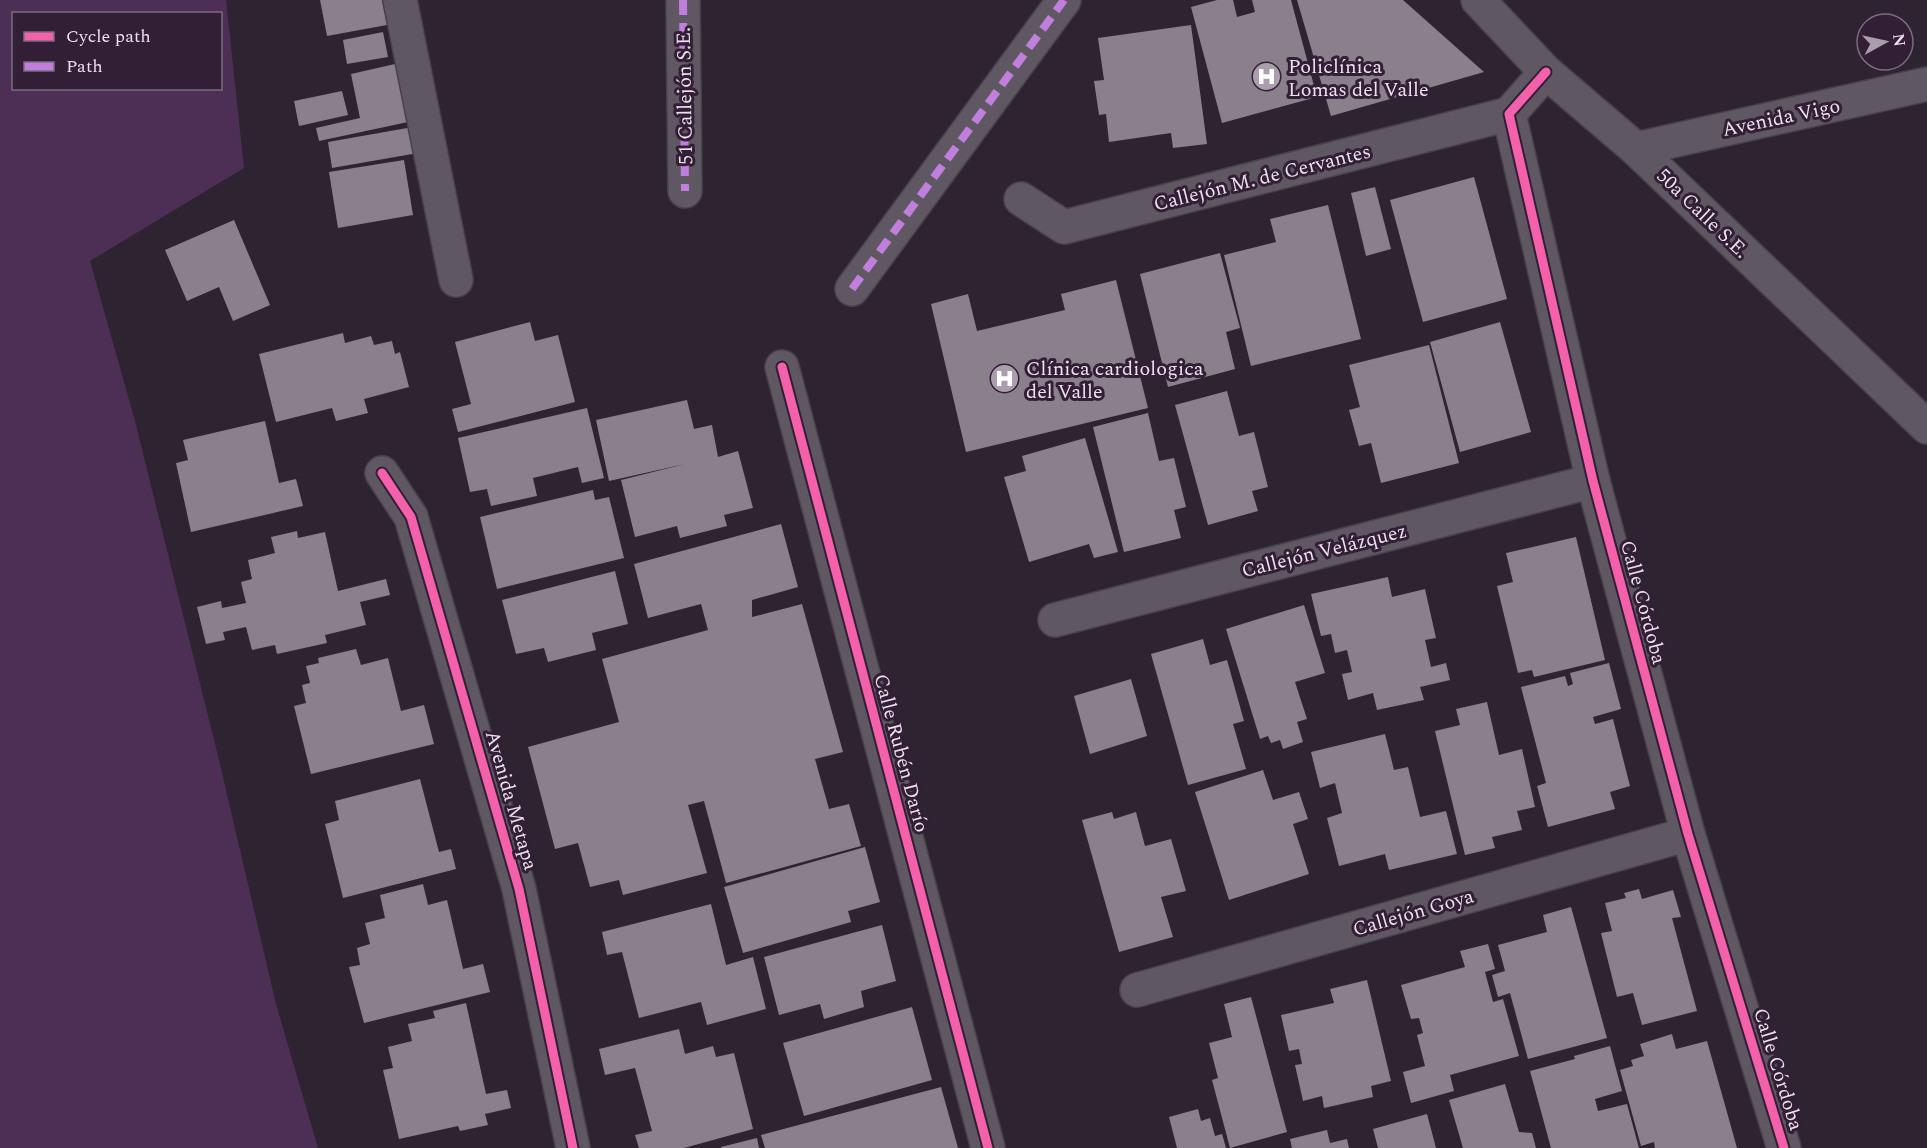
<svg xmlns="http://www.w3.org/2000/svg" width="1927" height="1148" font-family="Spectral,serif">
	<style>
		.green { fill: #4d2e54; fill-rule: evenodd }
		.building { fill: #89808c }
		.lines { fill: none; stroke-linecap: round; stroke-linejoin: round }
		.minor-casing { stroke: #49404b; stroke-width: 36 }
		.minor { stroke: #5f5862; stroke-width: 33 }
		.quiet { stroke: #c07fdc; stroke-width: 8; stroke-dasharray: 15 8; stroke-linecap: butt }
		.cycleway-casing { stroke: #321f36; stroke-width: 13 }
		.cycleway { stroke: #f560ab; stroke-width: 9 }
		.labels { text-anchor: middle; stroke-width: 6; stroke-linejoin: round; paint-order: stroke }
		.poi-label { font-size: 20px; fill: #ecdfee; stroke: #321f36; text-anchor: start }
		.street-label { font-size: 20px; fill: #ecdfee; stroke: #321f36 }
	</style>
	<rect width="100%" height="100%" fill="#2e2431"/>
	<!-- green -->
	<path class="green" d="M0,0H226L244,168L90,261L135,421L219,760L276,1004L318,1148H0ZM14,14H220V88H14Z"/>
	<!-- building -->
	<g class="building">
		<path d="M320,0H382L387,25L327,36Z"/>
		<path d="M1217,0H1233L1237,17L1255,12L1252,0H1291L1317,97L1222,123L1191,7Z"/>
		<path d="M1297,0H1403L1484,72L1331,116Z"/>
		<path d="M1191,25L1207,144L1173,148L1171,133L1109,142L1106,114L1099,115L1094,81L1104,80L1098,38Z"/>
		<path d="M383,32L388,57L347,64L343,40Z"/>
		<path d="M395,64L408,122L319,141L316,128L360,118L351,74Z"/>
		<path d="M342,91L348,115L299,126L294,101Z"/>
		<path d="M413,127L418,153L332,168L328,142Z"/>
		<path d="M404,160L413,215L338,228L329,172Z"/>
		<path d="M1474,177L1507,299L1423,322L1390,200Z"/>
		<path d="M1375,187L1391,249L1366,256L1351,193Z"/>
		<path d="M1328,205L1361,339L1251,366L1224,255L1276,242L1270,219Z"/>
		<path d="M234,220L270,305L233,321L219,287L187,301L165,250Z"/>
		<path d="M1220,253L1240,328L1226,332L1235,369L1168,387L1140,274Z"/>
		<path d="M1116,280L1148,408L966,452L931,304L968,294L977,331L1065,310L1061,294Z"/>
		<path d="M530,322L535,341L558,335L575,402L458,432L452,409L471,404L455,342Z"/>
		<path d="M1500,322L1531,432L1460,452L1430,342Z"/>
		<path d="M343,333L345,343L371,336L374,345L392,341L395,354L400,352L409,387L364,399L368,413L336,421L332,408L276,422L259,354Z"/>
		<path d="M1429,345L1459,463L1381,483L1371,443L1359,446L1349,410L1360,407L1349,365Z"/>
		<path d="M1227,391L1239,436L1254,432L1268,487L1252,491L1258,511L1208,525L1175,405Z"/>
		<path d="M687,400L694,429L712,425L718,457L738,451L753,508L724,515L727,526L680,538L677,526L635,537L621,480L685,464L609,481L596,420Z"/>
		<path d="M587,408L604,478L582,483L578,467L533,478L537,496L491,506L487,489L470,492L458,438Z"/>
		<path d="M1148,413L1159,461L1174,458L1186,507L1174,510L1181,538L1124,552L1093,427Z"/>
		<path d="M265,421L279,483L296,479L303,506L191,532L176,463L188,460L183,440Z"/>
		<path d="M1085,438L1118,552L1094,558L1089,544L1029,562L1004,477L1026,471L1022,456Z"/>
		<path d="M593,490L595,500L609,497L624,558L497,589L480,517Z"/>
		<path d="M781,524L798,587L752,600V617L802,604L843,752L815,759L829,809L849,804L861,846L726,883L704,801L688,805L707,873L623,895L619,880L590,887L578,843L555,849L528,747L619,722L602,659L708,630L701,604L648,618L634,564Z"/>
		<path d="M297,531L298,538L325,532L338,591L386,579L390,595L360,602L366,625L325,635L327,643L277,654L275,645L252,650L246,627L223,632L225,640L206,644L197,607L221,601L222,608L246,603L241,582L252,579L248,560L275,553L271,537Z"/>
		<path d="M1576,537L1605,660L1534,677L1532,670L1518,673L1497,586L1513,582L1506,553Z"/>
		<path d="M615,571L628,624L592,633L596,650L548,662L544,648L516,654L502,600Z"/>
		<path d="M1388,577L1392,597L1425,589L1436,638L1425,640L1431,667L1446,663L1450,680L1420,687L1424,700L1377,710L1373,693L1348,700L1342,674L1352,672L1347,650L1335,653L1331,634L1321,636L1311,594Z"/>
		<path d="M1304,605L1325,673L1295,682L1307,719L1297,722L1303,742L1283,749L1280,740L1271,743L1268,736L1260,739L1226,629Z"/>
		<path d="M1203,639L1210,665L1227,660L1244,721L1233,724L1246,769L1188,785L1151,654Z"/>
		<path d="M356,649L361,665L388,658L401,711L424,705L434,744L311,774L294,706L306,703L302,685L310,683L306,666L319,663L318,658Z"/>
		<path d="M1609,663L1621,709L1593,717L1595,724L1613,719L1630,786L1610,792L1615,809L1548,827L1537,786L1546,783L1521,687L1565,676L1568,686L1573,684L1570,673Z"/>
		<path d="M1131,679L1147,736L1090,754L1074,696Z"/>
		<path d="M1487,702L1499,755L1522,749L1535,807L1517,811L1522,830L1492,837L1495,848L1465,855L1435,731L1460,725L1456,709Z"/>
		<path d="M1385,734L1394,770L1408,767L1420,817L1446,811L1457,854L1389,870L1385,854L1339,866L1327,818L1342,813L1335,783L1320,788L1311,752Z"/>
		<path d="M1263,770L1273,800L1299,792L1308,819L1293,824L1309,874L1229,900L1195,792Z"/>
		<path d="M420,779L439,852L451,849L456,869L343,898L325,824L339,820L335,801Z"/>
		<path d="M1112,812L1114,819L1136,812L1145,846L1171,839L1186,891L1161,897L1173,937L1119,952L1082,820Z"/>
		<path d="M865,847L880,902L848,911L851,922L743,953L724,887Z"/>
		<path d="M423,884L428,905L447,900L463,969L483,964L490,992L364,1023L349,967L360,965L357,948L370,944L365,923L385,918L380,895Z"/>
		<path d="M1639,889L1642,899L1673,890L1681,917L1672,918L1697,1011L1642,1025L1633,993L1617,997L1601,933L1612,931L1605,903L1626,898L1624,893Z"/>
		<path d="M711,904L726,965L753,957L766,1009L707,1025L701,1002L639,1018L622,952L607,955L602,932Z"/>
		<path d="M1571,907L1607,1038L1528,1059L1510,993L1498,997L1492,975L1505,971L1498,945L1547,932L1543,915Z"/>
		<path d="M882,925L896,981L861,991L864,1007L824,1019L820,1004L779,1015L764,957Z"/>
		<path d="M1488,944L1495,969L1485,972L1493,1002L1503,999L1519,1056L1450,1075L1454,1091L1411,1103L1403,1072L1425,1066L1417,1035L1423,1033L1419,1018L1411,1019L1401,985L1465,967L1460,951Z"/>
		<path d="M1367,980L1391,1081L1371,1086L1373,1097L1324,1108L1322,1096L1303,1101L1295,1065L1302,1064L1299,1049L1289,1051L1281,1015L1334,1003L1330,989Z"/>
		<path d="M1251,997L1287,1132L1230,1148L1212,1080L1218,1078L1209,1043L1232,1037L1224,1004Z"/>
		<path d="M466,1003L486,1094L507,1090L511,1108L485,1114L488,1125L460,1131L458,1126L399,1139L383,1070L393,1068L388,1047L412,1041L408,1024L435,1018L433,1011Z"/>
		<path d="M912,1007L932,1080L804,1116L783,1043Z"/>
		<path d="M679,1029L685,1054L713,1046L716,1057L734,1053L753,1129L684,1148H639L635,1135L652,1131L635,1068L605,1075L599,1049Z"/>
		<path d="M1672,1034L1676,1049L1707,1041L1737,1148H1655L1654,1142L1641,1146L1620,1070L1633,1066L1631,1060L1644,1056L1640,1044Z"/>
		<path d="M1610,1046L1622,1091L1595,1099L1598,1111L1627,1104L1639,1148H1551L1530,1071L1575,1059L1574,1056Z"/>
		<path d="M1505,1084L1519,1132L1532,1133L1536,1148H1463L1449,1100Z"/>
		<path d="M941,1087L958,1148H765L761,1135Z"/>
		<path d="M1198,1109L1201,1121L1210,1118L1215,1136L1222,1134L1226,1148H1177L1169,1117Z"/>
		<path d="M1427,1114L1436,1148H1378L1373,1129Z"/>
		<path d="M1327,1130L1330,1143L1347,1139L1349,1148H1292L1290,1139Z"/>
		<path d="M757,1138L759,1148H721V1147Z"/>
	</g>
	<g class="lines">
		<defs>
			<g id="minor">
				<path d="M400,0L456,280"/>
				<path d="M683,0L685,191"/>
				<path d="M1478,0L1546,72L1636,149L1927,427"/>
				<path d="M1546,72L1509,114L1593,481L1688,834L1784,1148"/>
				<path d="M1636,149L1927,84"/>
				<path d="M1021,199L1064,227L1509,114"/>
				<path d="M852,289L1064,0"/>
				<path d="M782,367L988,1148"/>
				<path d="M382,473L411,517L519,889L573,1148"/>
				<path d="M1055,620L1593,481"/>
				<path d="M1137,990L1688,834"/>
			</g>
		</defs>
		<!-- minor casing -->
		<use href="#minor" class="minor-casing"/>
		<!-- minor -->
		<use href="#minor" class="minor"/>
		<!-- quiet -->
		<g class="quiet">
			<path d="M683,0L685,191"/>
			<path d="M852,289L1064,0"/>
		</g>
		<defs>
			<g id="cycleway">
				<path d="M1546,72L1509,114L1593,481L1688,834L1784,1148"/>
				<path d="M782,367L988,1148"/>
				<path d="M382,473L411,517L519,889L573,1148"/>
			</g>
		</defs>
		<!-- cycleway casing -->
		<use href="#cycleway" class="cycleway-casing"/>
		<!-- cycleway -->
		<use href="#cycleway" class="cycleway"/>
	</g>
	<!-- icons -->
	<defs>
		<symbol id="hospital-disc" viewBox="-11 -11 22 22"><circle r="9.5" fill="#aa9eac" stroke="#321f36"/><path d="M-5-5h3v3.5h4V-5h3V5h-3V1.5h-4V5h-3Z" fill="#fff"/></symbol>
	</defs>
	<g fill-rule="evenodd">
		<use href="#hospital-disc" x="1250" y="60" width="33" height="33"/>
		<use href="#hospital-disc" x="988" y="362" width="33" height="33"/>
	</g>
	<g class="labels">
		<!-- poi labels -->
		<g class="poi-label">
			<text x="1288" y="73">Policlínica<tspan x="1288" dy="23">Lomas del Valle</tspan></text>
			<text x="1026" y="375">Clínica cardiologica<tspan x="1026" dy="23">del Valle</tspan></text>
		</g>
		<!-- street labels -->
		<g class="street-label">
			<text transform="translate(684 96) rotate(-91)" y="7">51 Callejón S.E.</text>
			<text transform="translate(1781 117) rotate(-12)" y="7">Avenida Vigo</text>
			<text transform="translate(1262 177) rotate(-14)" y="7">Callejón M. de Cervantes</text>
			<text transform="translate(1703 213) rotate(44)" y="7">50a Calle S.E.</text>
			<text transform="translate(1324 550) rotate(-14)" y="7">Callejón Velázquez</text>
			<text transform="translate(1644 602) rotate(75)" y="7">Calle Córdoba</text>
			<text transform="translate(902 753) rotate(75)" y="7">Calle Rubén Darío</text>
			<text transform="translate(512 800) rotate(74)" y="7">Avenida Metapa</text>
			<text transform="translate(1413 912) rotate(-16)" y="7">Callejón Goya</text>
			<text transform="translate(1779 1069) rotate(73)" y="7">Calle Córdoba</text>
		</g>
	</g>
	<!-- legend -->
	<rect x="12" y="12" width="210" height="78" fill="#321f36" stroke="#7c6c80" stroke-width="1.5"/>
	<rect x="24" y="32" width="30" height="9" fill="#f560ab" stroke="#7c6c80" stroke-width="1.5"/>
	<text x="66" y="42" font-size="18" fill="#ecdfee">Cycle path</text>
	<rect x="24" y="62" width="30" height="9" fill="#c07fdc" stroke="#7c6c80" stroke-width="1.5"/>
	<text x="66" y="72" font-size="18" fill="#ecdfee">Path</text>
	<!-- north arrow -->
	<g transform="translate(1885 42) rotate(82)"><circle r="28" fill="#321f36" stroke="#7c6c80" stroke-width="1.5"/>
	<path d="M0-4.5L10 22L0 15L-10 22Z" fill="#aa9eac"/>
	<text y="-9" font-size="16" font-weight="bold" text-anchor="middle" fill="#ecdfee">N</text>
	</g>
</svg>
